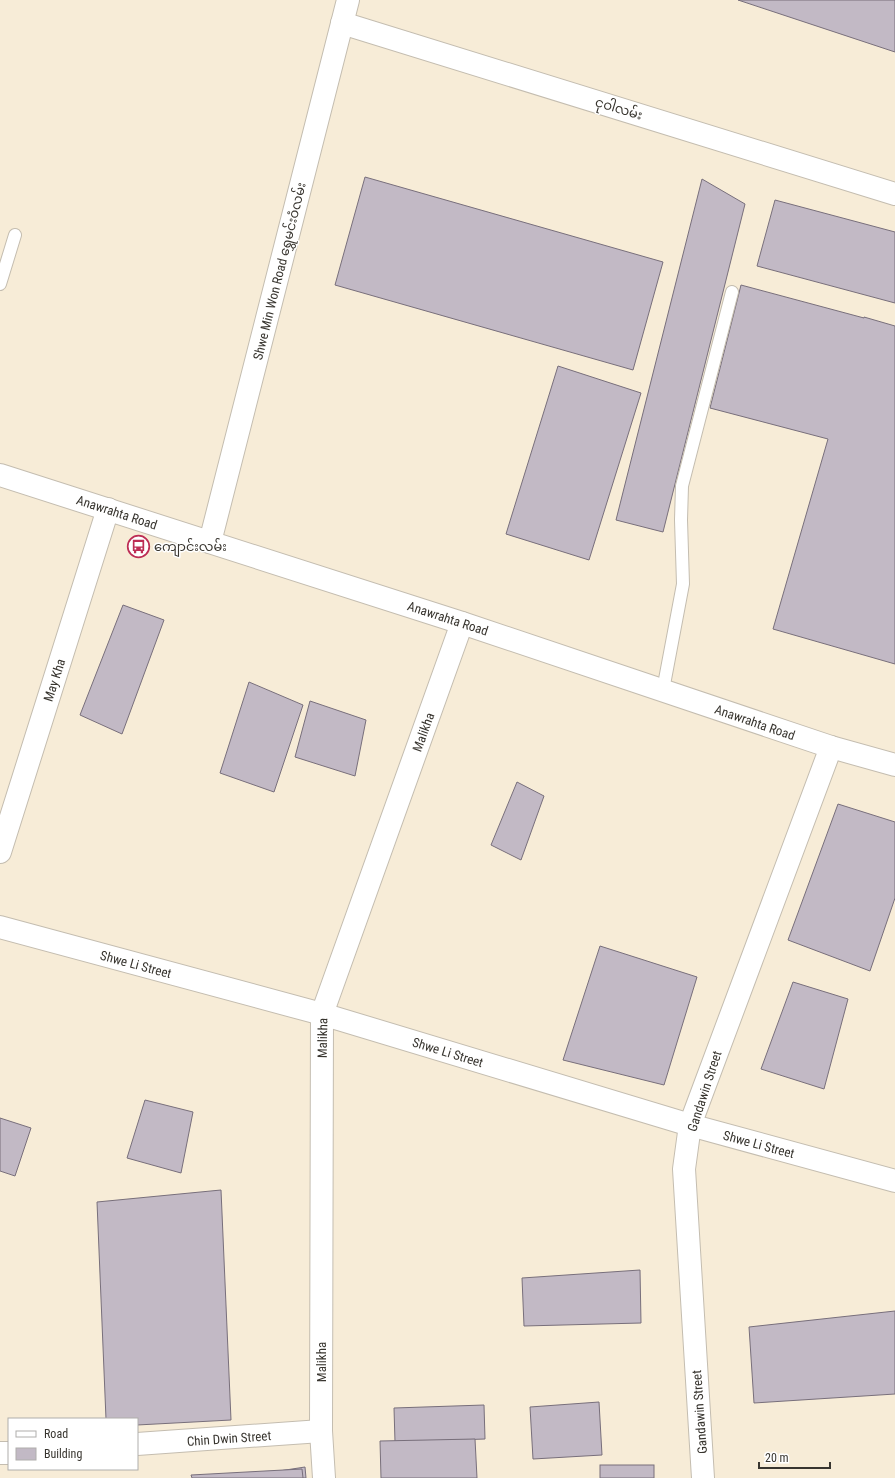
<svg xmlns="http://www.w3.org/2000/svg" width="895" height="1478" font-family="'Roboto Condensed','Noto Sans Myanmar',sans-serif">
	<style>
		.built { fill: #f7ecd7; fill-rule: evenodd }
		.building { fill: #c2b9c5; stroke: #786f7b }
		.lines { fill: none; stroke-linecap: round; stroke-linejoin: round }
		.lane-casing { stroke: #c4bdb0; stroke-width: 14 }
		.street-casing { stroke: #c4bdb0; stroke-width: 24 }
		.secondary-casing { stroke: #c4bdb0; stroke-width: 24 }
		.lane { stroke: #fff; stroke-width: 12 }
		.street { stroke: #fff; stroke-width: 22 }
		.secondary { stroke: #fff; stroke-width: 22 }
		.labels { text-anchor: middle; stroke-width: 3; stroke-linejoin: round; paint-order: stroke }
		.street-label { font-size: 13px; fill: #38352f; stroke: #fff }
		.poi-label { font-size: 13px; fill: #38352f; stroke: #fff; text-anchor: start }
	</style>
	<rect width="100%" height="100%" fill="#fdf6e8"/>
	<!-- built -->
	<path class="built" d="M0,0H895V1478H0ZM9,1419H137V1469H9Z"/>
	<!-- building -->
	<g class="building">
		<path d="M738,0H895V52Z"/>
		<path d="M365,177L663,262L633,370L335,285Z"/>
		<path d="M702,179L745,204L663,532L616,520Z"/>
		<path d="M775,200L895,232V303L757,266Z"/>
		<path d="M741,285L864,318V317L895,326V664L773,629L828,439L710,408Z"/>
		<path d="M558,366L641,393L589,560L506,534Z"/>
		<path d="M123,605L164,620L122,734L80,715Z"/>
		<path d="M249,682L303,705L274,792L220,773Z"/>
		<path d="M310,701L366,720L355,776L295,757Z"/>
		<path d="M517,782L544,796L521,860L491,845Z"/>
		<path d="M838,804L895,822V898L870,971L788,940Z"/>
		<path d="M600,946L697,977L664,1085L563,1060Z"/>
		<path d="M793,982L848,999L824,1089L761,1069Z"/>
		<path d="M145,1100L193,1112L181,1173L127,1158Z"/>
		<path d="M0,1118L31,1128L15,1176L0,1171Z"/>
		<path d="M221,1190L231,1420L137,1425V1419H106L97,1202Z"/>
		<path d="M640,1270L641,1323L524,1326L522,1278Z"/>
		<path d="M895,1311V1394L754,1403L749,1327Z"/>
		<path d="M599,1402L602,1455L533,1459L530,1407Z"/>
		<path d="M484,1405L485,1439L395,1442L394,1408Z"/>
		<path d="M475,1439L477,1478H381L380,1441Z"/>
		<rect x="600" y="1465" width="54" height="13"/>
		<path d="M305,1467L306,1478H234Z"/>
		<path d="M302,1469L303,1478H192L191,1475Z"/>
	</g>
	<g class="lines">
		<defs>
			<g id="lane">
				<path d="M0,284L15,235"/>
				<path d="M663,690L683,584L681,520L682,486L732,292"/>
			</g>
			<g id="street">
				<path d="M342,23L895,194"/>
				<path d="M210,542L348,0"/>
				<path d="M0,852L108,509"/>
				<path d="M0,927L322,1014L690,1125L895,1181"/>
				<path d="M137,1444L321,1431"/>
				<path d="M0,1453H9"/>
				<path d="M324,1478L321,1431L322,1014L462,623"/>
				<path d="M703,1478L684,1169L690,1125L831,747"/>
			</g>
			<path id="secondary" d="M0,475L462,623L831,747L895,765"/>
		</defs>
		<!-- lane casing -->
		<use href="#lane" class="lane-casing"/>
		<!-- street casing -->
		<use href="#street" class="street-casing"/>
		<!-- secondary casing -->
		<use href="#secondary" class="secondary-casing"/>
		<!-- lane -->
		<use href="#lane" class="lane"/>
		<!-- street -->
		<use href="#street" class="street"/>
		<!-- secondary -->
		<use href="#secondary" class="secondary"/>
	</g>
	<!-- icons -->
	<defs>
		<symbol id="bus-ring" viewBox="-11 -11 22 22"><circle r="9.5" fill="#fff" stroke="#bd2d55" stroke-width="1.5"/><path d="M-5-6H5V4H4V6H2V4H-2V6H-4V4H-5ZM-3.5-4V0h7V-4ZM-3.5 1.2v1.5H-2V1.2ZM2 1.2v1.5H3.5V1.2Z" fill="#bd2d55"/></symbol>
	</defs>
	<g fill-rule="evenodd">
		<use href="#bus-ring" x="126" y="534" width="25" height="25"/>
	</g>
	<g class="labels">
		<!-- street labels -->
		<g class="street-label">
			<text transform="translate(619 108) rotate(17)" y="5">ငုဝါလမ်း</text>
			<text transform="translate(279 271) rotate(-76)" y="5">Shwe Min Won Road ရွှေမင်းဝံလမ်း</text>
			<text transform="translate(117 512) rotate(18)" y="5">Anawrahta Road</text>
			<text transform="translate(448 618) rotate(18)" y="5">Anawrahta Road</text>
			<text transform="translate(54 680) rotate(-72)" y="5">May Kha</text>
			<text transform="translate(755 722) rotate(19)" y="5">Anawrahta Road</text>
			<text transform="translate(423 732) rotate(-70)" y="5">Malikha</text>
			<text transform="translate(136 964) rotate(15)" y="5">Shwe Li Street</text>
			<text transform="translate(322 1038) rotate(-89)" y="5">Malikha</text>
			<text transform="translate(448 1052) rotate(17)" y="5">Shwe Li Street</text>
			<text transform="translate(704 1091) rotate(-72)" y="5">Gandawin Street</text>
			<text transform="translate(759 1144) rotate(15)" y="5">Shwe Li Street</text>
			<text transform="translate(321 1362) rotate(-90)" y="5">Malikha</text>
			<text transform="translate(699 1412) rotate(-94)" y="5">Gandawin Street</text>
			<text transform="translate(229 1438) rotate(-4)" y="5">Chin Dwin Street</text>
		</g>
		<!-- poi labels -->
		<g class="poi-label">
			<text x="154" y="551">ကျောင်းလမ်း</text>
		</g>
	</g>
	<!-- legend -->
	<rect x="8" y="1418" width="130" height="52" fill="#ffffff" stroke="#afaeac"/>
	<rect x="16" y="1431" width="20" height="6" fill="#ffffff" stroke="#afaeac"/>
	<text x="44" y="1438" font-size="12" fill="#38352f">Road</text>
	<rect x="16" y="1448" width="20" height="12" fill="#c2b9c5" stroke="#afaeac"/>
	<text x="44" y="1458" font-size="12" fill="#38352f">Building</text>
	<!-- scale -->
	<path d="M759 1462v6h71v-6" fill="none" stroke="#38352f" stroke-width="2"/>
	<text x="765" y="1462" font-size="12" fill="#38352f" stroke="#ffffff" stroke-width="3" paint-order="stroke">20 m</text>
</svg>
